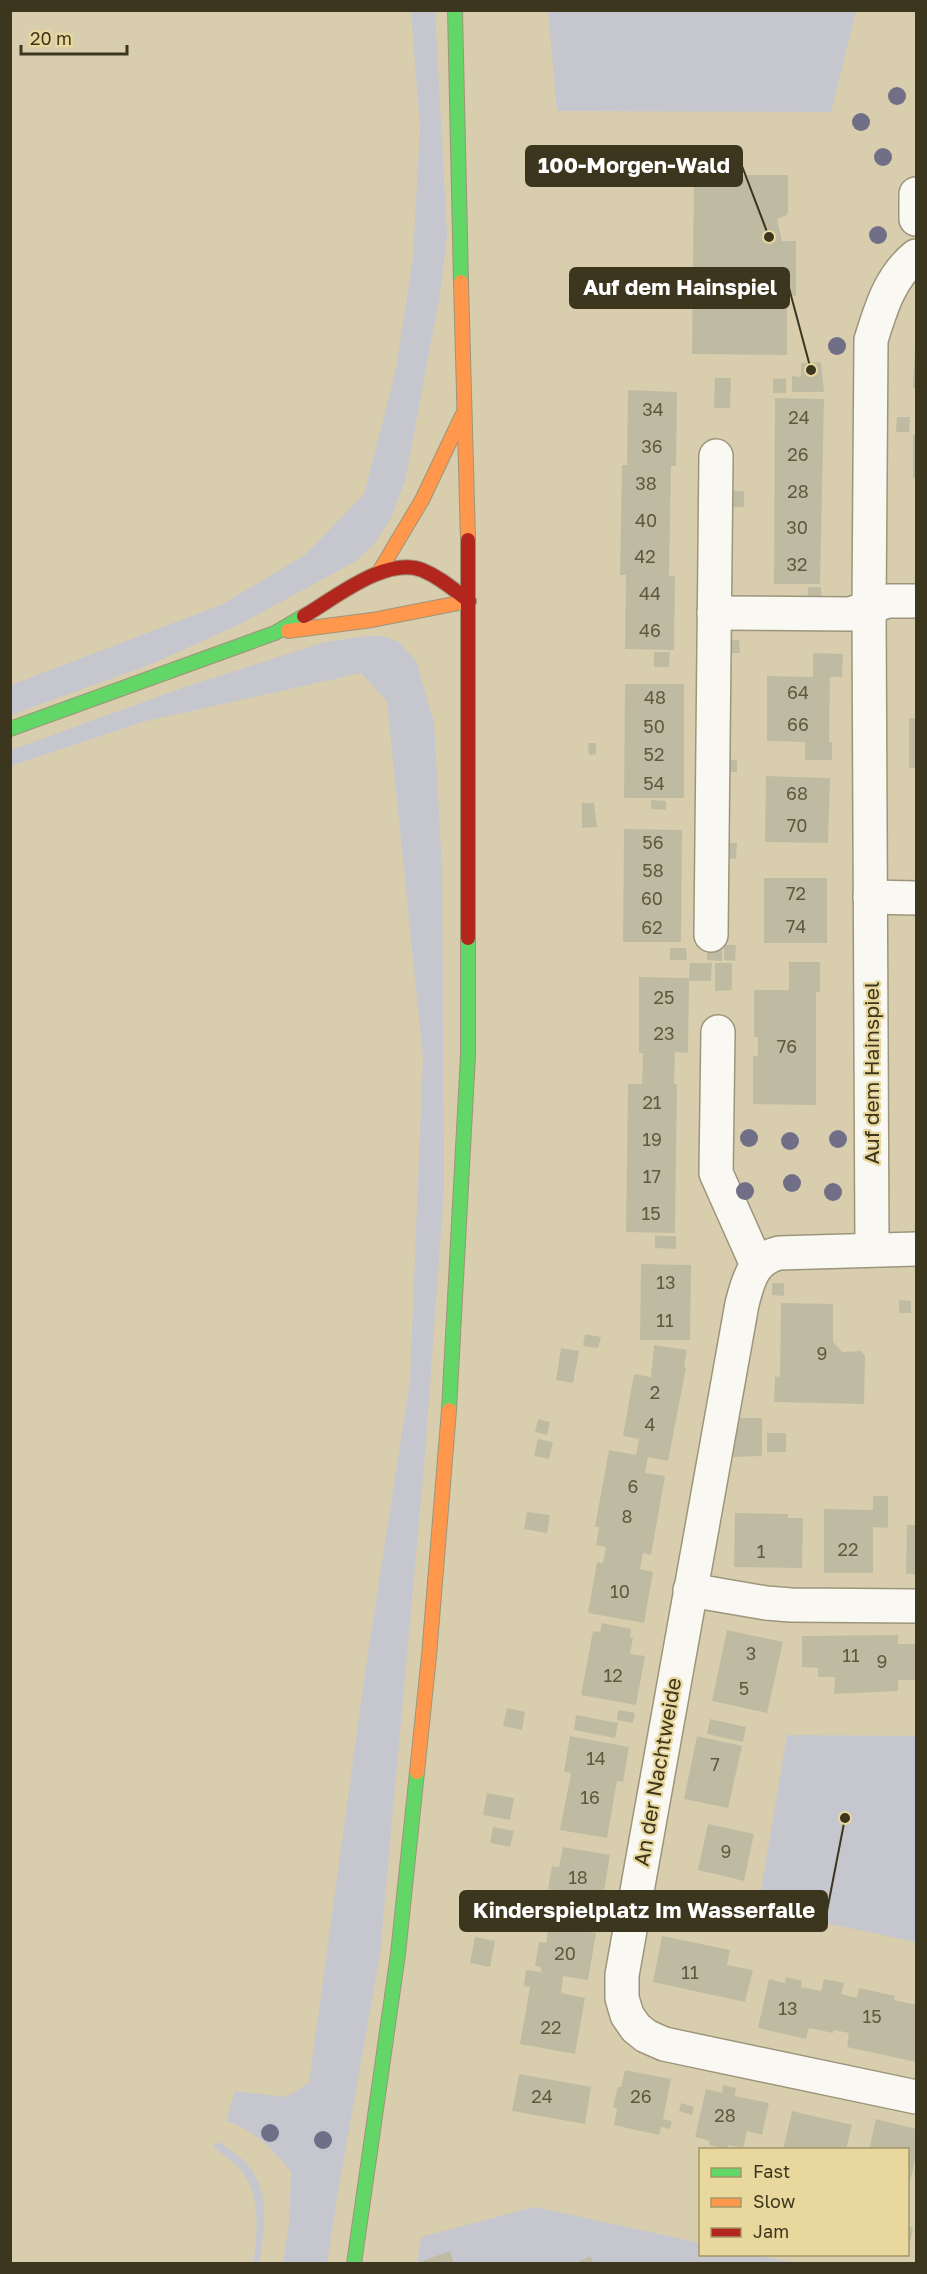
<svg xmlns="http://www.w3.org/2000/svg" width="927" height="2274" font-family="'Golos Text',sans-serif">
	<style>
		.green { fill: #c5c6ce }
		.building { fill: #bfbba2 }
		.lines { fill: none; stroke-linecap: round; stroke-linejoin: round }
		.street-casing { stroke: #9d957b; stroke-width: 36 }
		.fast-casing { stroke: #9d957b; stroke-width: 16 }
		.slow-casing { stroke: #9d957b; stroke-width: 16 }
		.jam-casing { stroke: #9d957b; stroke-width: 16 }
		.street { stroke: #f9f8f3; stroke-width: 33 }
		.fast { stroke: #63d668; stroke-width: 14 }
		.slow { stroke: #ff974d; stroke-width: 14 }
		.jam { stroke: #b3261e; stroke-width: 14 }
		.tree { fill: #716f87 }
		.labels { text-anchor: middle; stroke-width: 4.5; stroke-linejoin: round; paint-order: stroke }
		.number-label { font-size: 18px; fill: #5f5940 }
		.street-label { font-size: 21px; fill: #3d361e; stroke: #e9d89d }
		.leader { fill: none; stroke: #3d361e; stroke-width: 2 }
		.callout-dot { fill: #3d361e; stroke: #e9d89d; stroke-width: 2 }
		.callout { fill: #3d361e; stroke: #3d361e; stroke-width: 2 }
		.callout-label { font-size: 22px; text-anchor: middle; font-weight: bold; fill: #fff }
	</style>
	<rect width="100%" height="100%" fill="#d8ceae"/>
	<!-- green -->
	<g class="green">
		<path d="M411,11H435L447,236L440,294L405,481L391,518L375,543L356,561L240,624L154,663L11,715V685L223,604L305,555L364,494L396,370L413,258L420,128Z"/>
		<path d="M548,11V10L856,11L831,112L557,111Z"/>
		<path d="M367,636H382L399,642L416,661L434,722L442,868L444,1188L425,1454L380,1954L338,2192L327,2263H283L289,2224L291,2172C272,2149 255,2130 226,2121L235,2091L286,2097L309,2083L366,1666L410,1381L423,1058L387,701L361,673L146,721L11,766V750L185,687L325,642Z"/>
		<path d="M787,1735L916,1736V1942L758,1909Z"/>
		<path d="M220,2142C228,2149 239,2155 246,2163C271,2189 265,2231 259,2263H253C258,2234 261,2197 242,2171C234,2162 222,2154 213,2146Z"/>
		<path d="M535,2207L700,2243V2254L756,2255L798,2263L417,2264L421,2237Z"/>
	</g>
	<!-- building -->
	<g class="building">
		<path d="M694,175H788V212L787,215L777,219L782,241H796V296L787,295V355L692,354Z"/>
		<path d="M915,347H916V388H913Z"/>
		<path d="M821,362L824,392H792V376L801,377V363Z"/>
		<path d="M715,378H731L730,408H714Z"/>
		<path d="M786,378V393H773V379Z"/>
		<path d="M628,390L677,392L676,466H671L669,576H675L674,650L625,649L626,575H620L622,465H627Z"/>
		<path d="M775,398L824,399L820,584H774Z"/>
		<path d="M897,417H910L909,432H896Z"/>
		<rect x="913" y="435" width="3" height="43"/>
		<rect x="732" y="491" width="12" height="16"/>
		<rect x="808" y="587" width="13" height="12"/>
		<path d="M728,640H739L740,653H729Z"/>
		<path d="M654,652H670L669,667H654Z"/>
		<path d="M813,653L843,654L842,677H830L829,742H832V760H805V742L767,741V676L813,677Z"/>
		<path d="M625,684H684V798H624Z"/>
		<rect x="909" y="718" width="7" height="50"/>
		<path d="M588,743H596V754L589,755Z"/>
		<path d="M726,760H737V772H727Z"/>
		<path d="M766,776L830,778L828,843L765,842Z"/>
		<path d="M651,800L666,801V810L651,809Z"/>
		<path d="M582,803H594L597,827L582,828Z"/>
		<path d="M624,829L682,830L681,942H623Z"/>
		<path d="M725,843H737L736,859L725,858Z"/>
		<rect x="764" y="878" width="63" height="65"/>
		<path d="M724,945H736L735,961L724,960Z"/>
		<path d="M670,948H686L687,960H670Z"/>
		<path d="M707,950H722V961L707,960Z"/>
		<path d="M789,962H820V992H816V1105L753,1104V1056H758V1037H754V990H789Z"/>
		<path d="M690,963H712L711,981H689L688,1053L675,1052L674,1084H677L675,1233L626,1232L628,1084H642L643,1053H639V977L689,978Z"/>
		<path d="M715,963H732V990L715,991Z"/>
		<path d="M655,1236H676V1249L655,1248Z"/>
		<path d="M641,1264L691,1265L690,1340H640Z"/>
		<path d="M772,1283H784V1296L772,1295Z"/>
		<path d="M899,1300L911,1301V1313H899Z"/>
		<path d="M781,1303L833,1304V1342L842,1352L861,1351L865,1356L864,1404L774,1402L775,1376L780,1377Z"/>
		<path d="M585,1334L601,1337L598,1348L583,1346Z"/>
		<path d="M654,1345L687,1350L684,1367L686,1368L668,1461L648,1457L645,1473L665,1476L651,1555L643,1553L640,1569L653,1572L644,1623L588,1613L597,1562L603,1563L606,1547L596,1545L599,1527H595L609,1450L636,1455L639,1439L623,1436L634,1374L651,1377Z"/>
		<path d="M561,1348L579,1351L573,1383L556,1380Z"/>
		<path d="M733,1418H762V1456L733,1457Z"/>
		<path d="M538,1419L550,1422L547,1435L535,1432Z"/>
		<rect x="767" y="1433" width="19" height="19"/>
		<path d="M538,1439L553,1442L549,1459L534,1456Z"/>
		<path d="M873,1496H888V1528L873,1527V1573H824V1509L873,1510Z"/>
		<path d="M527,1512L550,1515L547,1533L524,1529Z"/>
		<path d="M735,1513L788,1514V1518H803L802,1568L734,1567Z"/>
		<path d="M907,1525H916V1574H906Z"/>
		<path d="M602,1623L631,1629L630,1637L633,1638L630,1654L645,1656L636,1705L581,1695L593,1631L600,1632Z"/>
		<path d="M727,1630L783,1642L767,1713L712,1701Z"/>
		<path d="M898,1635V1644H915V1680H898V1691L834,1694L835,1677H818V1668L802,1667V1636Z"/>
		<path d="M507,1708L525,1712L522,1730L503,1726Z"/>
		<path d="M618,1710L635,1713L633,1723L617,1720Z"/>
		<path d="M576,1715L618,1723L615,1738L574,1730Z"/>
		<path d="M710,1719L746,1727L743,1742L707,1734Z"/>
		<path d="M570,1736L629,1747L623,1782L617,1781L607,1838L560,1830L571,1773L564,1772Z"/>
		<path d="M697,1736L742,1746L728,1808L684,1799Z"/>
		<path d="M487,1793L514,1798L510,1820L483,1815Z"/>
		<path d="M708,1824L754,1834L744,1881L698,1870Z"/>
		<path d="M493,1827L514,1831L510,1847L490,1843Z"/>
		<path d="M563,1847L610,1855L602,1903L578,1899L576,1914L544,1909L546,1894L554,1895L555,1890L548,1889L552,1866L559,1867Z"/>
		<path d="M549,1925L596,1933L588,1980L563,1976L561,1993L585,1998L575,2054L520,2044L530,1987L524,1986L526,1970L541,1972V1967L535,1966L539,1942L546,1943Z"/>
		<path d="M662,1936L730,1950L727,1965L753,1970L745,2002L653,1982Z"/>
		<path d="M475,1937L495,1941L490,1967L470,1963Z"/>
		<path d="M786,1977L802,1981L801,1987L821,1991L824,1979L844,1983L841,1994L857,1998L859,1988L895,1996L894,2000L916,2005V2062L847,2047L849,2033L834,2030L833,2033L809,2028L806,2039L758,2028L769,1979L785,1983Z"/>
		<path d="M625,2070L671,2079L663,2119L672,2121L670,2129L661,2127L659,2135L614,2125L617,2108L613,2107L618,2087H621Z"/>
		<path d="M519,2074L591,2087L585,2124L512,2111Z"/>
		<path d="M723,2085L736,2088L735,2096L769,2103L762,2135L747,2131L743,2148L729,2145L727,2149L709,2145L710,2141L695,2137L706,2089L722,2093Z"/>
		<path d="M681,2103L694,2107L692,2115L679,2111Z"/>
		<path d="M792,2111L852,2125L846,2150H783Z"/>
		<path d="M876,2119L916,2129V2155L909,2187L908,2186V2150H869Z"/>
		<path d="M908,2226L913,2228L910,2243H908Z"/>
		<path d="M450,2251L454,2264H418V2263Z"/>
		<path d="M590,2256L594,2264H574Z"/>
	</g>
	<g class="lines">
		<defs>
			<g id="street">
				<path d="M916,194V219"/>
				<path d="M714,613L850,614L888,601H916"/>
				<path d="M870,897L916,898"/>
				<path d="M711,935L716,456"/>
				<path d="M718,1032L716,1173L757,1265"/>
				<path d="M872,1249L869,609L871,340C881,308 890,277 916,256"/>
				<path d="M916,1249L779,1253C753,1259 748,1281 742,1304L622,1975V1998L627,2015L636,2028L646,2036L664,2044L916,2097"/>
				<path d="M690,1590L766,1603L791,1605L916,1606"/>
			</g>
			<g id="fast">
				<path d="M455,10L461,282"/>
				<path d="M10,729L275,633L304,616"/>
				<path d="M449,1410L468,1055V938"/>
				<path d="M354,2264L398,1954L417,1772"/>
			</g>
			<g id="slow">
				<path d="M461,282L468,540"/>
				<path d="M379,572L422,500L462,416"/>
				<path d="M288,631L372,620L469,601"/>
				<path d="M417,1772L429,1656L449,1410"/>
			</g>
			<g id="jam">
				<path d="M468,540V938"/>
				<path d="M304,616C335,598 386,556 422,570C440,577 454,590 469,601"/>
			</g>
		</defs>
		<!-- street casing -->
		<use href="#street" class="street-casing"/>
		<!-- fast casing -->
		<use href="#fast" class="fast-casing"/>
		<!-- slow casing -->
		<use href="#slow" class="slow-casing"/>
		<!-- jam casing -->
		<use href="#jam" class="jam-casing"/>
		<!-- street -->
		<use href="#street" class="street"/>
		<!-- fast -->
		<use href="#fast" class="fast"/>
		<!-- slow -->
		<use href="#slow" class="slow"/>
		<!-- jam -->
		<use href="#jam" class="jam"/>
	</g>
	<!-- trees -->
	<g class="tree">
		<circle cx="897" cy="96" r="9"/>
		<circle cx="861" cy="122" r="9"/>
		<circle cx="883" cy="157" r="9"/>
		<circle cx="878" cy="235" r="9"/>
		<circle cx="837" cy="346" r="9"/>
		<circle cx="749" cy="1138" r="9"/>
		<circle cx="838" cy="1139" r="9"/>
		<circle cx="790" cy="1141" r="9"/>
		<circle cx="792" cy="1183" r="9"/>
		<circle cx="745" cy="1191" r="9"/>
		<circle cx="833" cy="1192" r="9"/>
		<circle cx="270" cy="2133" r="9"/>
		<circle cx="323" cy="2140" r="9"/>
	</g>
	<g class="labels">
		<!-- number labels -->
		<g class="number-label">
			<text x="653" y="416">34</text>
			<text x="799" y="424">24</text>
			<text x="652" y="453">36</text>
			<text x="798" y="461">26</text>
			<text x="646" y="490">38</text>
			<text x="798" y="498">28</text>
			<text x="646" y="527">40</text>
			<text x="797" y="534">30</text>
			<text x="645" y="563">42</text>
			<text x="797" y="571">32</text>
			<text x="650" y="600">44</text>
			<text x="650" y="637">46</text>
			<text x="798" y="699">64</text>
			<text x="655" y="704">48</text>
			<text x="798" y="731">66</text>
			<text x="654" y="733">50</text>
			<text x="654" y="761">52</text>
			<text x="654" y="790">54</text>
			<text x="797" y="800">68</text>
			<text x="797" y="832">70</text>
			<text x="653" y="849">56</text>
			<text x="653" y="877">58</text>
			<text x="796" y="900">72</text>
			<text x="652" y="905">60</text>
			<text x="796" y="933">74</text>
			<text x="652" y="934">62</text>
			<text x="664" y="1004">25</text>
			<text x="664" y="1040">23</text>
			<text x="787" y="1053">76</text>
			<text x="652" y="1109">21</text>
			<text x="652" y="1146">19</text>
			<text x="652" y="1183">17</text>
			<text x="651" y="1220">15</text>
			<text x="666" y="1289">13</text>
			<text x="665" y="1327">11</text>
			<text x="822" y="1360">9</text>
			<text x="655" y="1399">2</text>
			<text x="650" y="1431">4</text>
			<text x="633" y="1493">6</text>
			<text x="627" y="1523">8</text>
			<text x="848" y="1556">22</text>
			<text x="761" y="1558">1</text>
			<text x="620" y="1598">10</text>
			<text x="751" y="1660">3</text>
			<text x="851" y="1662">11</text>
			<text x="882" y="1668">9</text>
			<text x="613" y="1682">12</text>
			<text x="744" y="1695">5</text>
			<text x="596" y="1765">14</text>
			<text x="715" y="1771">7</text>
			<text x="590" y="1804">16</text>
			<text x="726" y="1858">9</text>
			<text x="578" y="1884">18</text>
			<text x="565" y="1960">20</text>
			<text x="690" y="1979">11</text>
			<text x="788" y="2015">13</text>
			<text x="872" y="2023">15</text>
			<text x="551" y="2034">22</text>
			<text x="542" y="2103">24</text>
			<text x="641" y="2103">26</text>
			<text x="725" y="2122">28</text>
		</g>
		<!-- street labels -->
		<g class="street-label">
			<text transform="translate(872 1073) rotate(-90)" y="7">Auf dem Hainspiel</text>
			<text transform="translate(658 1772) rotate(-80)" y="7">An der Nachtweide</text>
		</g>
	</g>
	<!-- callouts -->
	<path class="leader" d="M769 237L742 166M811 370L789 288M845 1818L827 1911"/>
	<g class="callout-dot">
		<circle cx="769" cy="237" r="6"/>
		<circle cx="811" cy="370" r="6"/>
		<circle cx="845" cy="1818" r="6"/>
	</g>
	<g class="callout">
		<rect x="526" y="146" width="216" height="40" rx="6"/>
		<rect x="570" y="268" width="219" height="40" rx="6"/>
		<rect x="460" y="1891" width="367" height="40" rx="6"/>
	</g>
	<g class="callout-label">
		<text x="634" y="173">100-Morgen-Wald</text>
		<text x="680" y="295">Auf dem Hainspiel</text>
		<text x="644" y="1918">Kinderspielplatz Im Wasserfalle</text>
	</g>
	<!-- border -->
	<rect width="927" height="2274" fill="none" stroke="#3d361e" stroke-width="24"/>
	<!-- legend -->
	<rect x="699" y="2148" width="210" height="108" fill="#e9d89d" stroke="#a4976a" stroke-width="1.5"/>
	<rect x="711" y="2168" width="30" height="9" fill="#63d668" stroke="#a4976a" stroke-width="1.5"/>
	<text x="753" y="2178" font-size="18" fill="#3d361e">Fast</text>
	<rect x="711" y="2198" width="30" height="9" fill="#ff974d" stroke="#a4976a" stroke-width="1.5"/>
	<text x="753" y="2208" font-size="18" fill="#3d361e">Slow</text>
	<rect x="711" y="2228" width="30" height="9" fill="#b3261e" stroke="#a4976a" stroke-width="1.5"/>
	<text x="753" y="2238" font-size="18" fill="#3d361e">Jam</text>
	<!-- scale -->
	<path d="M21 45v9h106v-9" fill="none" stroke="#3d361e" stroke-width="3"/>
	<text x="30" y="45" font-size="18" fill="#3d361e" stroke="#e9d89d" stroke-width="4.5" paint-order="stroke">20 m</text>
</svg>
